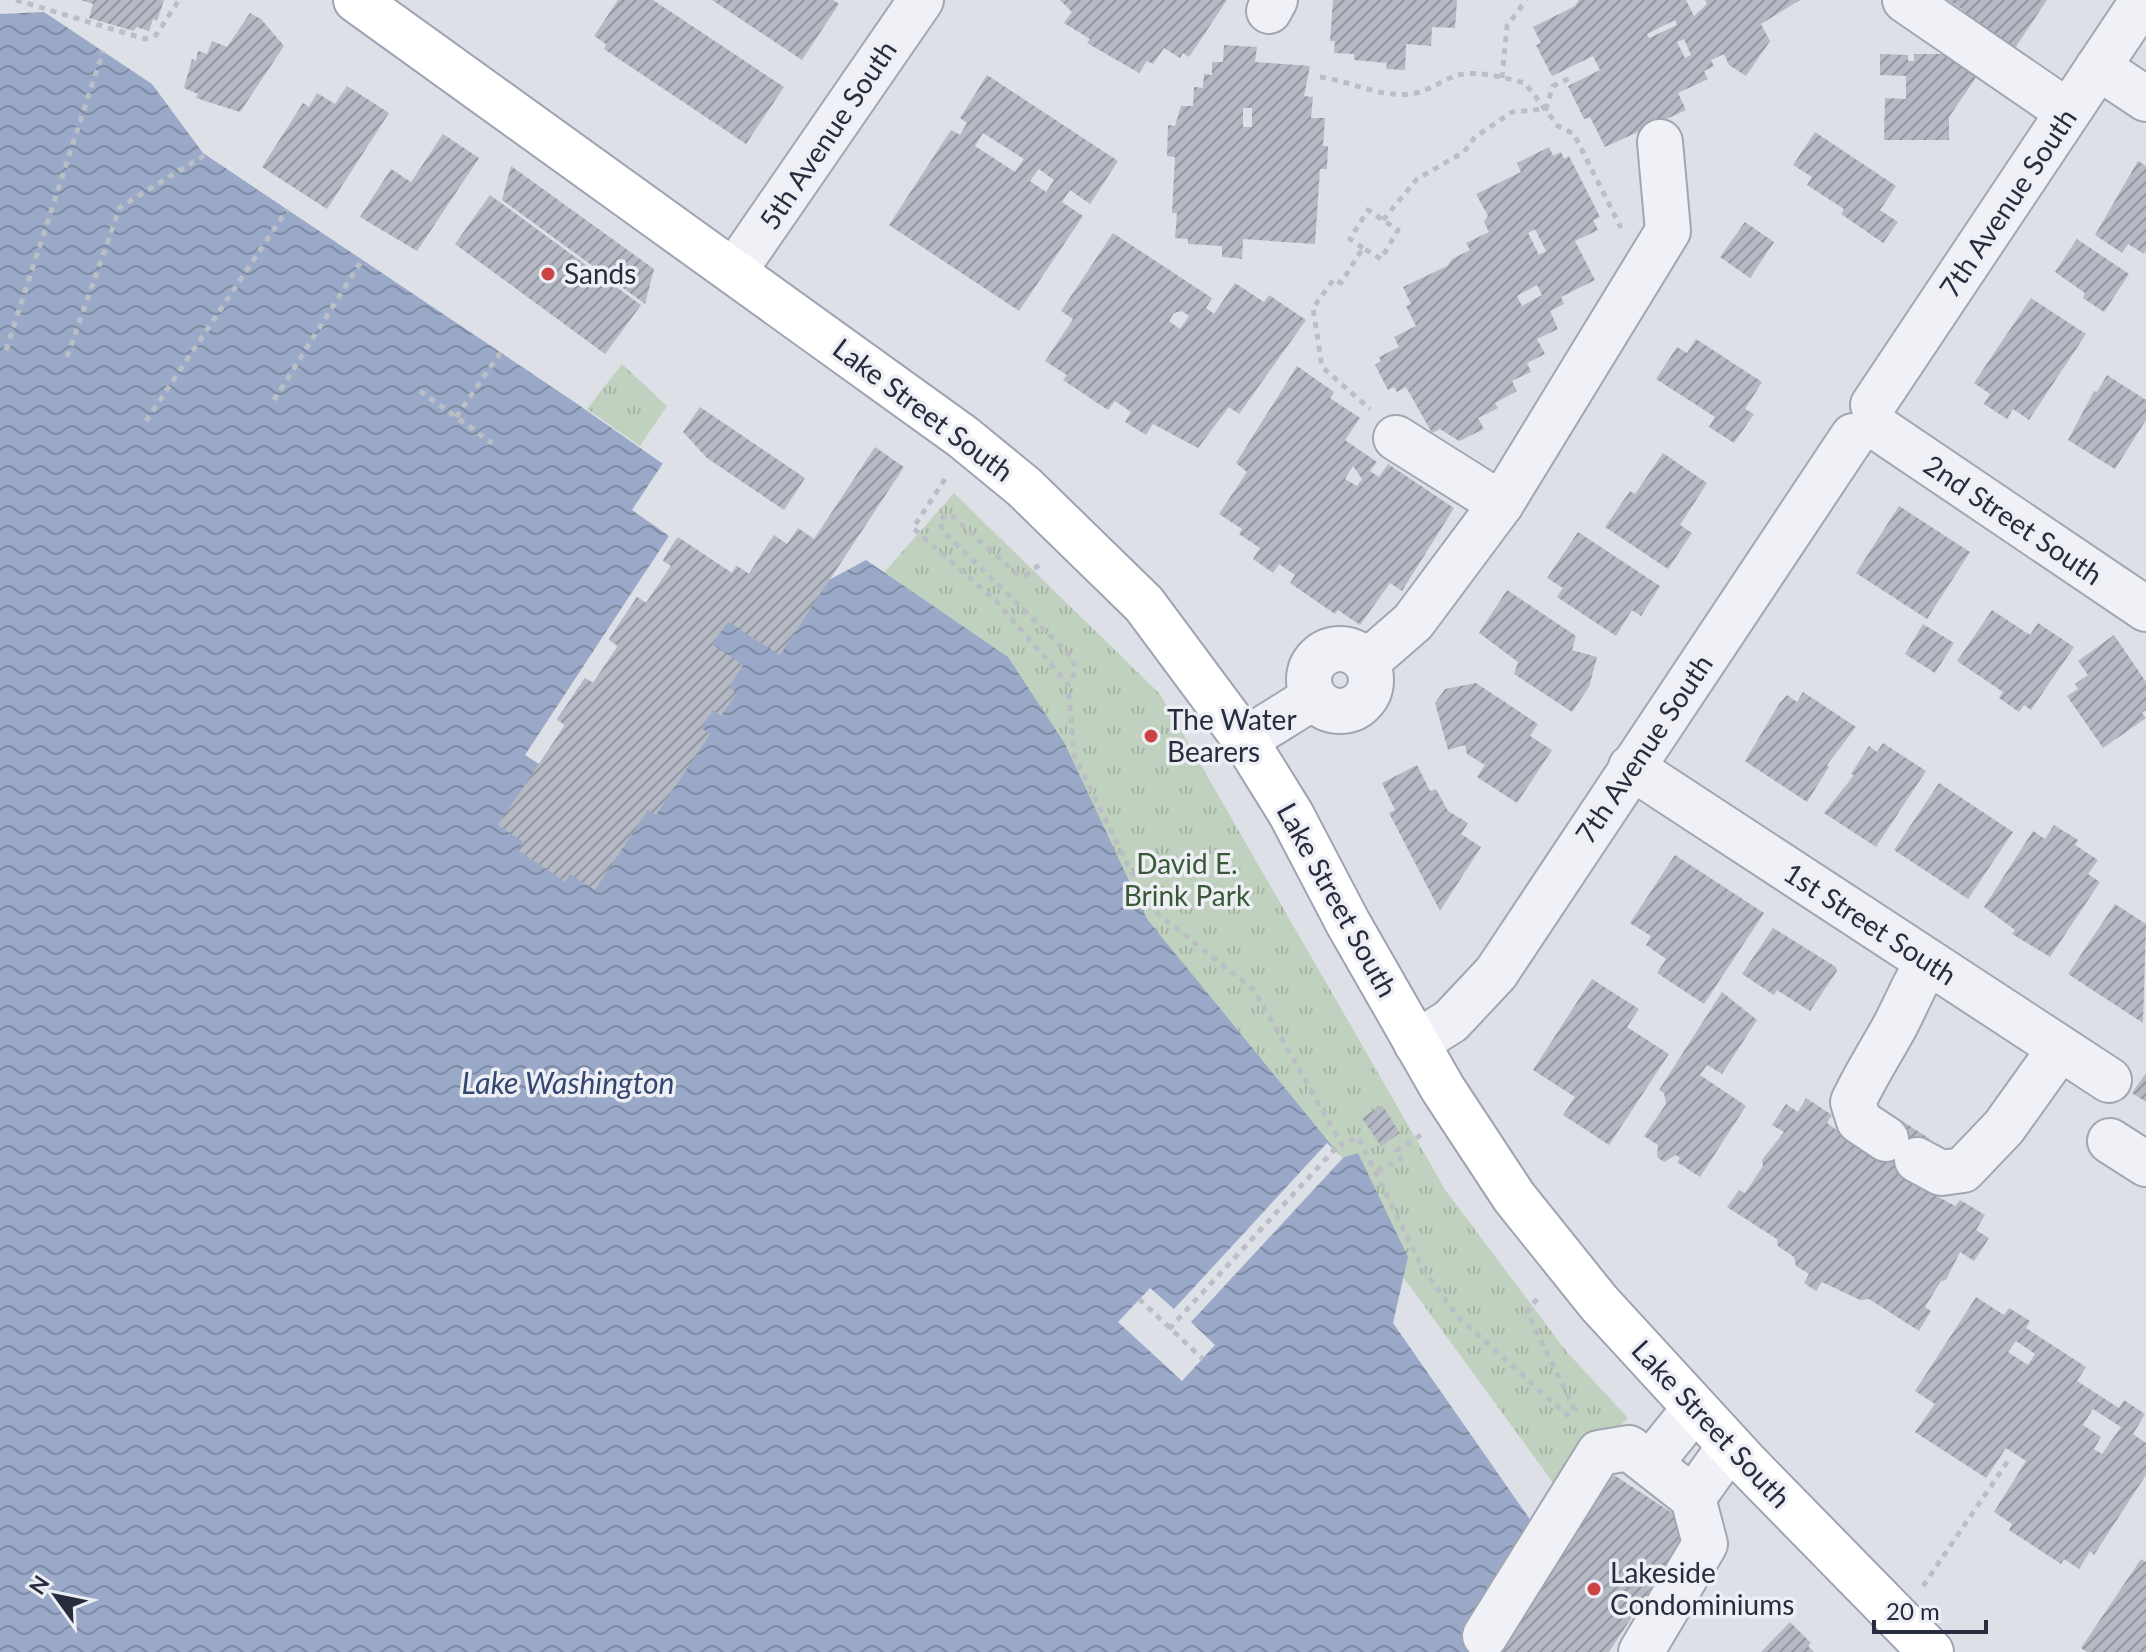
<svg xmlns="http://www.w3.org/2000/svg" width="2146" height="1652" font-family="Lato,sans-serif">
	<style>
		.park { fill: url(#park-tufts) }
		.water { fill: url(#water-waves) }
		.pier { fill: #dee0e7 }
		.building { fill: url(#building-hatch); fill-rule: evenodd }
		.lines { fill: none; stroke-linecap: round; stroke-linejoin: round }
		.minor-casing { stroke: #a3a6b1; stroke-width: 48 }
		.major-casing { stroke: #9da3b3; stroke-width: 48 }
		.path { stroke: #bcbec6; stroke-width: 5; stroke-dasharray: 6 6; stroke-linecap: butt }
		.minor { stroke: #f0f1f6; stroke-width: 44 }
		.major { stroke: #fff; stroke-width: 44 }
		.poi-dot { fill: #cc4345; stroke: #edeff5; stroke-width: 3 }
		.labels { text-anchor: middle; stroke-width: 7; stroke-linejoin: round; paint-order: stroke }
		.street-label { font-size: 28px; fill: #272c3e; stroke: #edeff5 }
		.poi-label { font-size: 28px; fill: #272c3e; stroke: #edeff5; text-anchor: start }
		.park-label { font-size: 28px; fill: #375935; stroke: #edeff5 }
		.water-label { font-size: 30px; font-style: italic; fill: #324671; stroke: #edeff5 }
	</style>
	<defs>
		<pattern id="park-tufts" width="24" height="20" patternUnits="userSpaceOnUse" patternTransform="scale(2)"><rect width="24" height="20" fill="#c1d1bf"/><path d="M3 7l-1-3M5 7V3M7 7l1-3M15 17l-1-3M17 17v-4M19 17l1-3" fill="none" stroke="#a6b4a5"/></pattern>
		<pattern id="water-waves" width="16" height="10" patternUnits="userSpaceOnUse" patternTransform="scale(2)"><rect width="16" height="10" fill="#99a9c7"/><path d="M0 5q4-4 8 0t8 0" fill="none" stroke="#7d8aa3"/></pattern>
		<pattern id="building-hatch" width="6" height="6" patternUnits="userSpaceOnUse" patternTransform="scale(2)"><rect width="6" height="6" fill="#b5b9c4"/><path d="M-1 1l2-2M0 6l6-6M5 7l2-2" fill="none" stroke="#9397a1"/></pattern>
	</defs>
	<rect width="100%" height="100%" fill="#dee0e7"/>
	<!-- park -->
	<g class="park">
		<path d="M622,364L667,406L640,446L587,409Z"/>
		<path d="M954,493L1160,694L1446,1191L1566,1351L1628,1418L1557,1488L1217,1022L881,576Z"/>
	</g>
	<!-- water -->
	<path class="water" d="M44,12L152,84L203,153L573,401L829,580L866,560L1008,657L1065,744L1147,919L1342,1158L1358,1153L1408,1257L1393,1323L1536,1528L1599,1652H0V14Z"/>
	<!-- pier -->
	<g class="pier">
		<path d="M663,463L773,536L749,574L737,566L732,573L677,538L663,560L671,566L646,603L637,597L609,639L618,646L593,683L585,678L557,719L565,725L539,764L525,755L669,536L632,510Z"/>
		<path d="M1327,1143L1343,1158L1191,1322L1215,1345L1182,1381L1118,1322L1150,1288L1174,1309Z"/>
	</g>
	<!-- building -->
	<g class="building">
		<path d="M81,0H164L157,21L153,19L149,31L136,27L134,31L89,18L93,4Z"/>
		<path d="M618,0H653L784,87L746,144L604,49L606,44L594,36Z"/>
		<path d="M712,0H833L839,4L802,60Z"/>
		<path d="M1060,0H1227L1189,57L1183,53L1180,58L1164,48L1153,64L1147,61L1139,73L1087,43L1090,39L1064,23L1072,12Z"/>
		<path d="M1333,0H1457L1455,28L1432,27L1431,46L1406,44L1405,70L1386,69L1387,63L1354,60V54L1334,53L1335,41H1330Z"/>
		<path d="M1579,0H1686L1694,16L1707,4L1705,0H1800L1761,24L1770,41L1746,76L1729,65L1724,54L1711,60L1714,66L1704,71L1708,79L1678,93L1686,110L1605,147L1590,117L1584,119L1568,86L1600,70L1593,56L1552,76L1536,45L1541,43L1533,27L1575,6ZM1675,20L1677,25L1649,38L1647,34ZM1684,39L1691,55L1685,58L1677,42Z"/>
		<path d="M1948,0H2047L2011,54L1957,18L1963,10Z"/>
		<path d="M250,13L261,19L284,46L240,112L196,98L198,94L184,88L192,59L196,61L198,51L207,54L212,41L227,47Z"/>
		<path d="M1224,45L1257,47L1255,62L1310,66L1304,96L1313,97L1311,118H1325L1323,146H1328L1327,169H1320L1315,244L1243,239L1242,259L1235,258L1222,257V246L1188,244V239L1175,238L1177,213H1172L1175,157L1167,156L1168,125L1175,126L1181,106H1193L1194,87L1203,88L1204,74L1212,75V62H1223ZM1243,108H1252V127H1243Z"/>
		<path d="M1880,54L1908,55V61H1914V54H1943L1977,76L1949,117V140H1884L1885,98L1906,99V76L1880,75Z"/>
		<path d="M987,75L1118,161L1090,204L1070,190L1062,202L1083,216L1019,311L889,225L951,130L960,135L967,123L960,118ZM983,133L1024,159L1015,172L975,146ZM1039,169L1054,180L1046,192L1030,181Z"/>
		<path d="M347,86L389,113L327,209L262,167L303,103L309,107L317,93L335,104Z"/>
		<path d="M1815,132L1896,186L1880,210L1898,222L1883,243L1841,214L1844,209L1807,185L1812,177L1793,165Z"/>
		<path d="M443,134L479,158L417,251L360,217L391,169L411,182Z"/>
		<path d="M1549,147L1553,156L1561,152L1564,159L1569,156L1600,217L1593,220L1598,230L1575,241L1595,280L1561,297L1564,304L1550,311L1558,329L1537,339L1545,354L1527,363L1531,372L1512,381L1517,391L1495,403L1498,408L1478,418L1484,429L1459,441L1440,429L1432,433L1406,387L1397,392L1394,387L1388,390L1375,365L1381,361L1379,357L1399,347L1394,337L1416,326L1406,306L1411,304L1403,287L1447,266L1452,259L1470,250L1466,243L1489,232L1484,222L1488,216L1476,194L1521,172L1517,163ZM1535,229L1546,251L1539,255L1528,233ZM1537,285L1542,295L1522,306L1517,296Z"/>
		<path d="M2138,161L2146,166V251L2144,254L2128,244L2122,253L2095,235Z"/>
		<path d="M511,166L654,269L645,304L502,200Z"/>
		<path d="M490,195L641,305L605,354L455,244Z"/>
		<path d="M1745,222L1774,242L1750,278L1720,257Z"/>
		<path d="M1113,233L1212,298L1206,308L1214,314L1235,283L1264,302L1269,295L1306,320L1239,414L1229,407L1198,448L1153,424L1146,435L1125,422L1131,412L1115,401L1108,410L1063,380L1067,375L1045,361L1073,319L1061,311ZM1182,311L1189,316L1180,329L1169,321L1174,313Z"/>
		<path d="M2077,239L2129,274L2104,312L2083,298L2085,293L2055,272Z"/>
		<path d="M2031,298L2086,334L2029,420L2013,409L2007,419L1984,404L1990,394L1974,383Z"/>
		<path d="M1696,339L1762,382L1745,409L1754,414L1734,443L1709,427L1715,417L1656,379L1677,347L1687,353Z"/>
		<path d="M1297,366L1334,392L1330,398L1360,418L1345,440L1377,462L1370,471L1379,477L1388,464L1454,508L1402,591L1390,583L1360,625L1338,610L1335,614L1290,583L1295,575L1279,564L1273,573L1253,559L1260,548L1239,534L1242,529L1219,514L1247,472L1236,463ZM1353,466L1362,479L1357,486L1345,479Z"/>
		<path d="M2107,375L2146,400V420L2115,469L2068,440L2094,391L2097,392Z"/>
		<path d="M700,407L805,478L784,510L707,458L683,432Z"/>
		<path d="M875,447L904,467L780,655L728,622L712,644L743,665L729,687L737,693L721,716L713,710L701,728L710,734L656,815L648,810L595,890L570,874L565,882L518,850L523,842L498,825L565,725L557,720L585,678L593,683L618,646L609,640L637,597L646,603L671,566L663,561L678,537L732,573L736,566L749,574L774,535L787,544L798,528L814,539Z"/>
		<path d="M1663,453L1707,483L1680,525L1692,533L1668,569L1605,527L1630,491L1635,494Z"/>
		<path d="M1899,506L1970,552L1927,619L1856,573Z"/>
		<path d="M1578,532L1660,586L1641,616L1632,610L1616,636L1557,597L1563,588L1547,578Z"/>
		<path d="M1507,590L1576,636L1572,650L1597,657L1589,687L1572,712L1514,674L1518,662L1479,633Z"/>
		<path d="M1992,610L2030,635L2038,623L2074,647L2031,710L2024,705L2019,712L1999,698L2003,692L1957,661Z"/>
		<path d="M1923,624L1954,643L1935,673L1905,654Z"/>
		<path d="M2114,635L2146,682V710L2142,713L2146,718L2103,748L2067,696L2078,689L2075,684L2088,675L2078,661Z"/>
		<path d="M1476,683L1538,724L1530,736L1552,750L1517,803L1477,777L1485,765L1467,754L1465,745L1448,750L1435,703L1445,689Z"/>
		<path d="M1803,692L1856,727L1827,765L1829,767L1807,802L1745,761L1779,704L1787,695L1797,702Z"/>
		<path d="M1883,743L1926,771L1876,847L1824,813L1854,775L1851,774L1869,746L1877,752Z"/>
		<path d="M1417,765L1430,791L1436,789L1448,811L1468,823L1461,834L1481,847L1440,911L1389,813L1395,810L1382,783Z"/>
		<path d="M1939,783L2013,832L1968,899L1894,850Z"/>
		<path d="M2054,825L2078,840L2075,845L2098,860L2088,874L2100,882L2050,957L2012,934L2015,930L1984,907L2033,831L2045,839Z"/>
		<path d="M1675,855L1764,913L1704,1004L1657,973L1666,959L1646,945L1651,936L1630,923Z"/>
		<path d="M2115,904L2146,924L2143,1023L2068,974Z"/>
		<path d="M1773,928L1836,967L1837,971L1810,1011L1777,990L1774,995L1742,974Z"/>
		<path d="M1592,979L1639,1009L1627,1027L1669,1054L1609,1145L1563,1115L1575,1097L1533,1070Z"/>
		<path d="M1722,992L1757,1020L1722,1074L1707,1065L1700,1075L1746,1106L1700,1177L1677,1162L1680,1158L1676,1155L1664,1162L1657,1157L1658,1145L1644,1136L1666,1104L1664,1093L1659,1090Z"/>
		<path d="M2146,1073V1102L2132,1093Z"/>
		<path d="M1806,1098L1832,1115L1827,1123L1874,1158L1899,1119L1930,1139L1905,1179L1955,1206L1960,1200L1985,1215L1976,1230L1989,1238L1974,1261L1960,1252L1946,1280L1941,1281L1925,1307L1931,1311L1919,1331L1869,1299L1860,1300L1822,1282L1816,1291L1804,1283L1809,1274L1796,1266L1794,1257L1778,1246L1777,1239L1727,1207L1739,1190L1745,1193L1763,1166L1762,1160L1784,1132L1772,1125L1786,1104L1798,1112Z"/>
		<path d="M1382,1105L1400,1133L1381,1146L1362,1118Z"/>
		<path d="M1976,1297L2004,1315L2009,1308L2030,1321L2026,1328L2086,1367L2077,1381L2119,1408L2124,1400L2145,1414L2133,1434L2146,1443V1475L2094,1555L2090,1551L2079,1569L2064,1559L2061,1564L2009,1530L2012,1524L1994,1512L2026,1461L2006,1448L1986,1478L1915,1432L1935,1404L1915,1391ZM2016,1341L2035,1354L2028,1365L2008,1352ZM2093,1409L2121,1427L2102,1454L2094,1449L2101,1437L2083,1425Z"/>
		<path d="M1614,1475L1692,1526L1609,1652H1497Z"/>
		<path d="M2141,1559L2146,1562V1652H2087L2081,1648Z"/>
		<path d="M1790,1622L1811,1643L1808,1646L1814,1652H1761Z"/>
	</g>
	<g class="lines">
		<defs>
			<g id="minor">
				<path d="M1905,0L2068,112"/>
				<path d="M1269,11L1275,0"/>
				<path d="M2098,67L2146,99"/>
				<path d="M735,270L921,0"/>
				<path d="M1873,405L2143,0"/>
				<path d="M1881,430L2146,609"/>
				<path d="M1396,438L1501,504"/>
				<circle cx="1340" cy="680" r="31"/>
				<path d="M1367,662L1413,622L1501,504L1668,231L1660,142"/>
				<path d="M1245,740L1314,697"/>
				<path d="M1631,767L2109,1080"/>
				<path d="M1416,1043L1451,1021L1496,973L1853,436"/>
				<path d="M1886,1139L1859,1121L1853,1102C1866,1074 1882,1050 1896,1024C1907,1003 1915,982 1928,962"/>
				<path d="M2110,1141L2146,1164"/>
				<path d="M1917,1160L1941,1173L1963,1170L2004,1127L2059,1050"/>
				<path d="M1650,1464L1695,1408"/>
				<path d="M1693,1498L1730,1446"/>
				<path d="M1485,1636L1599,1453L1629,1448L1693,1498L1705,1544L1641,1652"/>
			</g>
			<path id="major" d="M356,0L963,437L1024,487L1144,604L1245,740L1291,814L1348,923L1443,1089L1514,1197L1599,1303L1746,1463L1931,1652"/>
		</defs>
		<!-- minor casing -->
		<use href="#minor" class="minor-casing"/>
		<!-- major casing -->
		<use href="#major" class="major-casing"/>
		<!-- path -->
		<g class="path">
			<path d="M16,0L145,39L156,35L179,0"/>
			<path d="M1320,77C1351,81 1380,98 1411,94C1427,92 1442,80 1458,75C1479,70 1504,78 1525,83L1558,126L1574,134L1621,228"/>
			<path d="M1502,78L1507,26L1526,0"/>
			<path d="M1383,220L1417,179L1464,152L1475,137L1512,112L1546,109L1553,86L1572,77"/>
			<path d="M1363,248L1350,239L1368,210L1398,230L1381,259L1363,248L1341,283L1334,279L1313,308L1322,367L1370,409"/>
			<path d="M6,350L103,51"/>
			<path d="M67,357L120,207L205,155"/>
			<path d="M420,391L492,443"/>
			<path d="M274,400L362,260"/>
			<path d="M456,417L501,352"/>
			<path d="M146,421L287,210"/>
			<path d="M945,479L913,528L996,601L1068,684L1074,755L1148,906L1254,990L1342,1145L1358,1137L1423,1269L1457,1316L1567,1415L1575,1410L1527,1312L1537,1299"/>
			<path d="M1039,565L1025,576L1016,573L952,516L947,514L939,521L944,532L1072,657L1076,671L1068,684"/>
			<path d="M1377,1171L1401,1159L1396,1151L1421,1135"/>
			<path d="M1139,1299L1203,1359"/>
			<path d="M1169,1329L1334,1150L1342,1145"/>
			<path d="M1923,1586L2008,1461"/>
		</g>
		<!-- minor -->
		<use href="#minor" class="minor"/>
		<!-- major -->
		<use href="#major" class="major"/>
	</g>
	<!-- markers -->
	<g class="poi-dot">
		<circle cx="548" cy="274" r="8"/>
		<circle cx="1151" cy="736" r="8"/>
		<circle cx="1594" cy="1589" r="8"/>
	</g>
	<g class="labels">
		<!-- street labels -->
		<g class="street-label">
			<text transform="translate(828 135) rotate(-56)" y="10">5th Avenue South</text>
			<text transform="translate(2008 203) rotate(-56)" y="10">7th Avenue South</text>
			<text transform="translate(923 410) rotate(37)" y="10">Lake Street South</text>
			<text transform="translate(2013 520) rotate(34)" y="10">2nd Street South</text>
			<text transform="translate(1644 749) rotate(-56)" y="10">7th Avenue South</text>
			<text transform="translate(1337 900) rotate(61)" y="10">Lake Street South</text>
			<text transform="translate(1870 924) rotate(33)" y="10">1st Street South</text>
			<text transform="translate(1711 1424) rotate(47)" y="10">Lake Street South</text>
		</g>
		<!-- poi labels -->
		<g class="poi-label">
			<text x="564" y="284">Sands</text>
			<text x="1167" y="730">The Water<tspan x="1167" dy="32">Bearers</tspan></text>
			<text x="1610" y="1583">Lakeside<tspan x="1610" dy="32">Condominiums</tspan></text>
		</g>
		<!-- park labels -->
		<g class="park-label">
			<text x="1187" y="874">David E.<tspan x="1187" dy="32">Brink Park</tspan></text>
		</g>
		<!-- water labels -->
		<g class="water-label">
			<text x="568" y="1094">Lake Washington</text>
		</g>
	</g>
	<!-- north arrow -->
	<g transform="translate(56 1596) rotate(303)" stroke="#edeff5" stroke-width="6" paint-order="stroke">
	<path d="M0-6L14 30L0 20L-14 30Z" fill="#272c3e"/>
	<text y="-12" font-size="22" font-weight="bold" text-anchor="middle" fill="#272c3e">N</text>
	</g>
	<!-- scale -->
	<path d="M1874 1620v12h112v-12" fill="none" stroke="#272c3e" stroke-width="4"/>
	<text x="1886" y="1620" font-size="24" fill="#272c3e" stroke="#edeff5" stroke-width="6" paint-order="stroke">20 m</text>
</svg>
